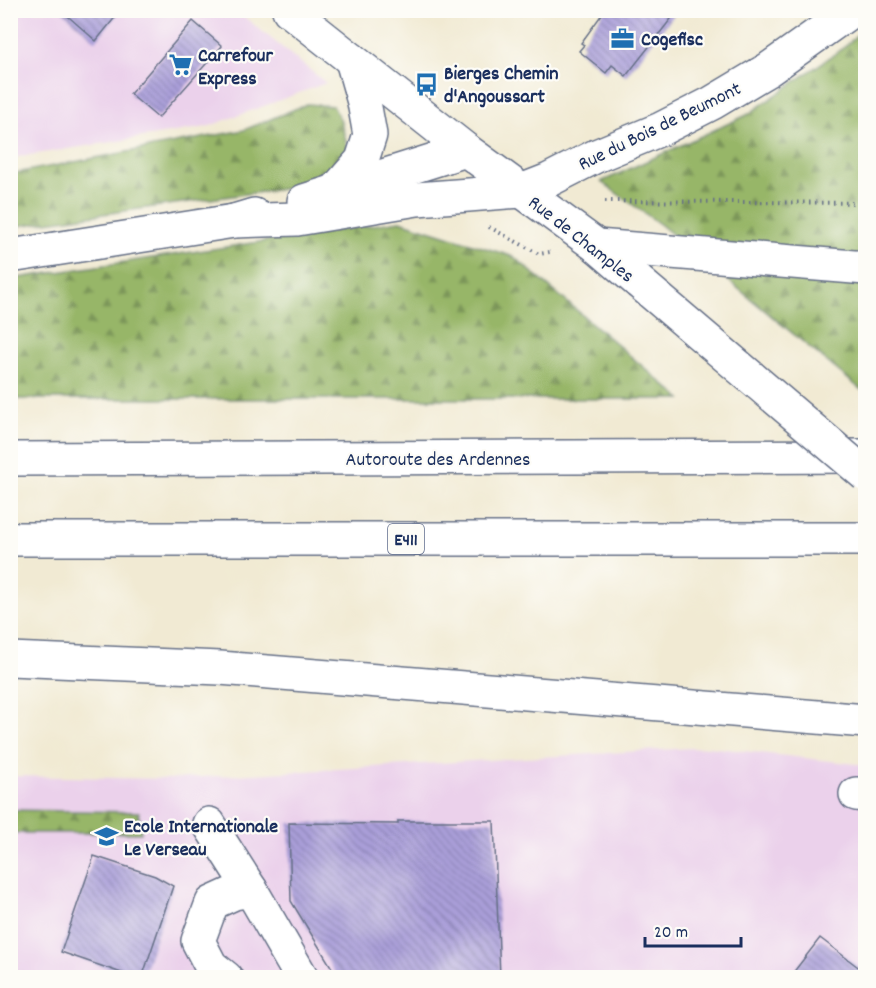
<svg xmlns="http://www.w3.org/2000/svg" width="876" height="988" font-family="Dekko,sans-serif">
	<style>
		.built { fill: #ebd1eb }
		.forest { fill: url(#forest-firs); stroke: #597263; stroke-width: 1.5 }
		.building { fill: url(#building-back-hatch) }
		.lines { fill: none; stroke-linecap: round; stroke-linejoin: round }
		.minor-casing { stroke: #667087; stroke-width: 36 }
		.major-casing { stroke: #667087; stroke-width: 36 }
		.highway-casing { stroke: #667087; stroke-width: 36 }
		.path { stroke: #667087; stroke-width: 4; stroke-dasharray: 1.5 4.5; stroke-linecap: butt }
		.minor { stroke: #fff; stroke-width: 33 }
		.major { stroke: #fff; stroke-width: 33 }
		.highway { stroke: #fff; stroke-width: 33 }
		.major-bridge-casing { stroke: #667087; stroke-width: 36; stroke-linecap: butt }
		.major-bridge { stroke: #fff; stroke-width: 33 }
		.labels { text-anchor: middle; stroke-width: 4.5; stroke-linejoin: round; paint-order: stroke }
		.shield { fill: #fdfcf7; stroke: #5f6c8c; stroke-width: 1.5 }
		.shield-label { font-size: 18px; font-weight: bold; fill: #1b2f5e }
		.poi-label { font-size: 20px; font-weight: bold; fill: #1b2f5e; stroke: #fdfcf7; text-anchor: start }
		.street-label { font-size: 20px; fill: #1b2f5e; stroke: #fdfcf7 }
	</style>
	<defs>
		<pattern id="forest-firs" width="22" height="20" patternUnits="userSpaceOnUse" patternTransform="scale(1.5)"><rect width="22" height="20" fill="#97b668"/><path d="M5 1l3.5 6h-7zM16 11l3.5 6h-7z" fill="#7a9459"/></pattern>
		<pattern id="building-back-hatch" width="6" height="6" patternUnits="userSpaceOnUse" patternTransform="scale(1.5)"><rect width="6" height="6" fill="#aa9fd9"/><path d="M-1 5l2 2M0 0l6 6M5-1l2 2" fill="none" stroke="#8a82b3"/></pattern>
	</defs>
	<rect width="100%" height="100%" fill="#fdfcf7"/>
	<filter id="ink" filterUnits="userSpaceOnUse"><feTurbulence type="fractalNoise" baseFrequency=".0167" numOctaves="2"/><feDisplacementMap in="SourceGraphic" scale="12" xChannelSelector="R" yChannelSelector="G"/><feConvolveMatrix kernelMatrix="1 2 1 2 8 2 1 2 1" color-interpolation-filters="sRGB"/></filter>
	<filter id="wash" filterUnits="userSpaceOnUse"><feTurbulence type="fractalNoise" baseFrequency=".008" numOctaves="4" result="noise"/><feDisplacementMap in="SourceGraphic" scale="24" xChannelSelector="R" yChannelSelector="G"/><feGaussianBlur stdDeviation="1.35" result="paint"/><feColorMatrix in="noise" values="0 0 0 0 0 0 0 0 0 0 0 0 0 0 0 0 0 1.4 0 .05"/><feComposite in="paint" operator="in"/></filter>
	<g filter="url(#wash)">
		<rect width="100%" height="100%" fill="#f1ead3"/>
		<!-- built -->
		<g class="built">
			<path d="M15,11H237L326,83L207,127L11,158L10,47L18,36Z"/>
			<path d="M709,747L865,765V977L11,978V776L168,779Z"/>
		</g>
		<!-- forest -->
		<g class="forest">
			<path d="M865,28V393L661,225L601,182L747,115L843,48Z"/>
			<path d="M307,104L333,106L340,119L348,149L340,163L304,186L11,227L10,174L244,130Z"/>
			<path d="M400,221L514,257L681,399H11V279Z"/>
			<path d="M11,810L139,812L141,833H11Z"/>
		</g>
		<g id="blocks">
			<!-- building -->
			<g class="building">
				<path d="M61,10H121L96,41Z"/>
				<path d="M605,10H678L626,76L612,65L606,73L579,51L584,45L581,43Z"/>
				<path d="M193,21L222,46L158,118L130,94Z"/>
				<path d="M398,821H494L500,978H338L291,901L289,823L398,824Z"/>
				<path d="M94,856L155,876L173,886L142,978H136L61,952Z"/>
				<path d="M820,938L866,973V978H789Z"/>
			</g>
		</g>
	</g>
	<g filter="url(#ink)">
		<use href="#blocks" fill-opacity="0" stroke="#667087" stroke-width="1.5"/>
		<g class="lines">
			<defs>
				<g id="minor">
					<path d="M335,191L362,160L370,135L364,102L352,60"/>
					<path d="M304,201L466,150"/>
					<path d="M234,221L297,219L417,199L521,191L549,180L596,156L661,129L712,103L769,69L852,10"/>
					<path d="M10,256L234,221L254,215"/>
					<path d="M856,794L866,795"/>
					<path d="M209,824L251,890L302,978"/>
					<path d="M226,978L211,966L198,941L212,903L234,893L251,890"/>
				</g>
				<path id="major" d="M289,10L466,150L597,246L639,282"/>
				<g id="highway">
					<path d="M597,246L866,268"/>
					<path d="M10,459L864,456"/>
					<path d="M10,539H866"/>
					<path d="M10,659L220,668L866,721"/>
				</g>
			</defs>
			<!-- minor casing -->
			<use href="#minor" class="minor-casing"/>
			<!-- major casing -->
			<use href="#major" class="major-casing"/>
			<!-- highway casing -->
			<use href="#highway" class="highway-casing"/>
			<!-- path -->
			<g class="path">
				<path d="M605,201L866,203"/>
				<path d="M489,227L539,254L550,252"/>
			</g>
			<!-- minor -->
			<use href="#minor" class="minor"/>
			<!-- major -->
			<use href="#major" class="major"/>
			<!-- highway -->
			<use href="#highway" class="highway"/>
			<defs>
				<path id="major-bridge" d="M639,282L866,475"/>
			</defs>
			<!-- major-bridge casing -->
			<use href="#major-bridge" class="major-bridge-casing"/>
			<!-- major-bridge -->
			<use href="#major-bridge" class="major-bridge"/>
		</g>
	</g>
	<!-- icons -->
	<defs>
		<symbol id="office-bare" viewBox="-9 -9 18 18"><path d="M-6-3h4V-5.5h4V-3h4V5H-6ZM-1-4.5V-3h2v-1.5ZM-6 0V1H6V0Z" fill="#1f6fb2" stroke="#fdfcf7" stroke-width="2.5" paint-order="stroke"/></symbol>
		<symbol id="supermarket-bare" viewBox="-9 -9 18 18"><path d="M-6-5.5h2.5l.6 2H6L4.5 2H-2.5L-4.4-4H-6ZM-1.5 3.2a1.3 1.3 0 1 0 .1 0ZM3 3.2a1.3 1.3 0 1 0 .1 0Z" fill="#1f6fb2" stroke="#fdfcf7" stroke-width="2.5" paint-order="stroke"/></symbol>
		<symbol id="bus-bare" viewBox="-9 -9 18 18"><path d="M-5-6H5V4H4V6H2V4H-2V6H-4V4H-5ZM-3.5-4V0h7V-4ZM-3.5 1.2v1.5H-2V1.2ZM2 1.2v1.5H3.5V1.2Z" fill="#1f6fb2" stroke="#fdfcf7" stroke-width="2.5" paint-order="stroke"/></symbol>
		<symbol id="school-bare" viewBox="-9 -9 18 18"><path d="M0-5L7-2L0 1L-7-2ZM-4 1L0 2.5L4 1V4Q0 6-4 4Z" fill="#1f6fb2" stroke="#fdfcf7" stroke-width="2.5" paint-order="stroke"/></symbol>
	</defs>
	<g fill-rule="evenodd">
		<use href="#office-bare" x="606" y="22" width="33" height="33"/>
		<use href="#supermarket-bare" x="164" y="48" width="33" height="33"/>
		<use href="#bus-bare" x="410" y="68" width="33" height="33"/>
		<use href="#school-bare" x="90" y="820" width="33" height="33"/>
	</g>
	<g class="labels">
		<!-- shield labels -->
		<rect class="shield" x="388" y="524" width="36" height="30" rx="4.5"/>
		<g class="shield-label">
			<text x="406" y="545">E411</text>
		</g>
		<!-- poi labels -->
		<g class="poi-label">
			<text x="641" y="45">Cogefisc</text>
			<text x="198" y="61">Carrefour<tspan x="198" dy="23">Express</tspan></text>
			<text x="444" y="79">Bierges Chemin<tspan x="444" dy="23">d'Angoussart</tspan></text>
			<text x="124" y="832">Ecole Internationale<tspan x="124" dy="23">Le Verseau</tspan></text>
		</g>
		<!-- street labels -->
		<g class="street-label">
			<text transform="translate(659 125) rotate(-26)" y="7">Rue du Bois de Beumont</text>
			<text transform="translate(582 238) rotate(38)" y="7">Rue de Champles</text>
			<text x="438" y="465">Autoroute des Ardennes</text>
		</g>
	</g>
	<!-- margin -->
	<rect width="876" height="988" fill="none" stroke="#fdfcf7" stroke-width="36"/>
	<!-- scale -->
	<path d="M645 937v9h96v-9" fill="none" stroke="#1b2f5e" stroke-width="3"/>
	<text x="654" y="937" font-size="18" fill="#1b2f5e" stroke="#fdfcf7" stroke-width="4.5" paint-order="stroke">20 m</text>
</svg>
